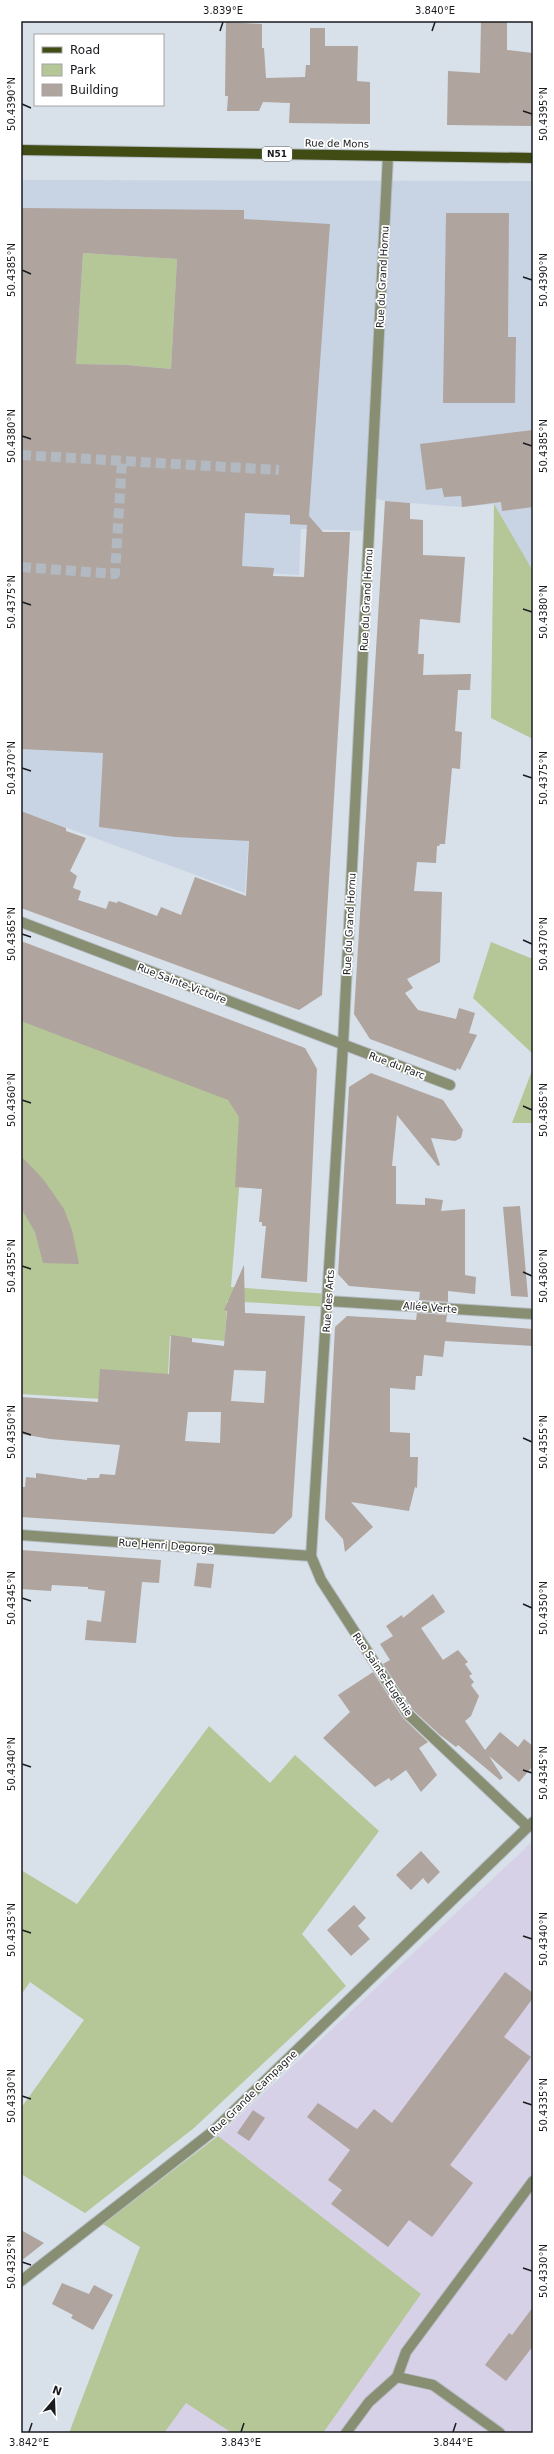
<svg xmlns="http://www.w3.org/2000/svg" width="554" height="2454" font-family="'DejaVu Sans',sans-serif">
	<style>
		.built { fill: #c8d4e3 }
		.industrial { fill: #d7d1e7 }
		.green { fill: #b5c797 }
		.building { fill: #afa49e; fill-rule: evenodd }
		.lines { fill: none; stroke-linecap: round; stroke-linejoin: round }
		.pedestrian-tunnel { stroke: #b2b9c1; stroke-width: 10; stroke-dasharray: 10 5; stroke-linecap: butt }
		.minor-casing { stroke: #b6bdc5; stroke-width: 12 }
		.primary-casing { stroke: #b6bdc5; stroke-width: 12 }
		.minor { stroke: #878e72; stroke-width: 10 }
		.primary { stroke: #414c15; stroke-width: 10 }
		.ticks { fill: none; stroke: #191b1f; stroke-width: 1.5 }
		.labels { text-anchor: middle; stroke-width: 3.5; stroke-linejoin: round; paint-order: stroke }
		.shield { fill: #fff; stroke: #5e5f62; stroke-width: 1 }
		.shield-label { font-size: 9px; font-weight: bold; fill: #191b1f }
		.street-label { font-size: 10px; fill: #191b1f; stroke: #fff }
		.neatline { fill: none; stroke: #191b1f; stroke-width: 1.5 }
		.ticks-label { font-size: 10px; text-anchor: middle; fill: #191b1f }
	</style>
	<rect width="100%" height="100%" fill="#d8e0e9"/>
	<!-- built -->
	<path class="built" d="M21,180L533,181V571L493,504L461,507L385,501L371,497L369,531L301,529L299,575L267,573L245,893L21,811Z"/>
	<!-- industrial -->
	<path class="industrial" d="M533,1841V2433H69L140,2247L103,2224L218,2136Z"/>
	<!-- green -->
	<g class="green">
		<path d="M83,253L177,259L171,369L127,365L76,364Z"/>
		<path d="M494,504L533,571V739L491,718Z"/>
		<path d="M491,942L533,959V1054L473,998Z"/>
		<path d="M21,1019L223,1095L245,1116L231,1287L328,1294L327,1307L227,1301L225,1341L170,1336L168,1374L101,1399L21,1394Z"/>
		<path d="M533,1068V1123H512Z"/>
		<path d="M209,1726L270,1783L295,1755L379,1831L302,1934L346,1986L194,2128L85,2213L21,2174V2108L84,2020L30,1982L21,1995V1870L77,1904Z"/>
		<path d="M218,2136L421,2294L323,2433H232L186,2403L164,2433H69L140,2247L103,2224Z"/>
	</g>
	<!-- building -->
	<g class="building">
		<path d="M481,21H507V50L533,53V126L447,125L448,71L480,73Z"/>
		<path d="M226,22L262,24V48H264L266,78L305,77L306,65H310V28H325V46H358L357,81L370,82V124L289,123L290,103L263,102L259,111H227L228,96H225Z"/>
		<path d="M21,208L244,210V219L330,224L309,516L323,532H350L349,551L322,995L299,1010L21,908V811L66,828V831L86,838L70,871L77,876L73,888L81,891L78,900L106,909L109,901L117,903L118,901L157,916L161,907L181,915L195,877L246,896L249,841L176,837L99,827L103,753L21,749ZM83,253L177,259L171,369L127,365L76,364ZM245,513L290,515V524L307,525L304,577L273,576L274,568L242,566Z"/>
		<path d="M446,213H509L508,337H516L515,403H443Z"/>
		<path d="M533,430V507L502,511L501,502L462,507L461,496L444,497L442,488L426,490L420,444Z"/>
		<path d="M385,501L410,503V519L423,520V555L465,557L460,623L420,619L418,654H424L423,675L471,674L470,690H458L455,731L462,732L460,769L452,768L445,844H440L439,846H437L436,863L417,862L414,891L442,892L440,962L407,979L413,988L405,993L418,1010L456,1019L459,1008L475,1013L469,1033L477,1035L460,1070L457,1068L456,1071L370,1039L354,1014Z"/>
		<path d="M21,941L305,1048L317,1069L307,1282L261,1278L266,1226H262V1222H259L262,1189L235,1187L239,1117L228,1100L21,1021Z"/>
		<path d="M371,1073L443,1100L463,1130L461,1138L455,1141L431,1138L440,1165L438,1166L397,1115L392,1166H396V1204L425,1205V1198L443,1200L441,1211L465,1209V1275L476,1277L475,1294L448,1291V1302L419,1300L420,1292L349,1286L338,1274L349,1087Z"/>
		<path d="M21,1156L43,1179L64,1209L72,1230L79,1264L43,1263L35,1232L21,1208Z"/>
		<path d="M520,1206L528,1297L511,1296L503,1207Z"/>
		<path d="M244,1265L245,1313L305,1316L292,1517L274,1534L21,1517V1487H25L26,1477L36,1478V1473L87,1480V1478H99L100,1474L115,1475L120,1445L50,1439L21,1434V1397L98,1402L100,1369L169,1374L171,1335L192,1338V1342L224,1346L227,1311L224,1310ZM234,1370L266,1371L264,1403L231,1401ZM188,1412H221L220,1443L185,1441Z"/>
		<path d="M417,1313L447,1315L446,1322L533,1329V1346L445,1341L443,1357L424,1355L422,1376H416L415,1390L390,1388V1432L410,1433V1457H418L417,1488L415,1487L409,1511L351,1502L373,1527L345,1552L343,1539L325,1519L335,1327L347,1316L416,1320Z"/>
		<path d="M21,1550L161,1560L159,1583L142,1582L136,1643L85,1640L87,1620L101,1622L105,1591L88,1589V1587L52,1585L51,1591L21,1589Z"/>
		<path d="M197,1563L214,1564L211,1588L194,1586Z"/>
		<path d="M433,1594L445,1612L421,1628L443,1660L458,1650L468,1662L465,1664L472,1674L469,1676L474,1682L471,1685L479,1696L471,1716L465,1721L485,1750L500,1732L518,1747L524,1739L533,1746V1766L519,1782L489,1756L503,1778L500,1780L458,1745L456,1747L440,1735L413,1710L383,1664L390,1660L380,1644L393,1636L386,1626L402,1615L403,1618Z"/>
		<path d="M373,1672L403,1718L428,1742L419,1748L437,1775L421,1792L406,1770L391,1781L389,1778L375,1787L323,1738L350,1712L338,1695Z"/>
		<path d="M421,1851L440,1872L428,1884L423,1878L411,1890L396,1875Z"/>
		<path d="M354,1905L366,1918L358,1926L370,1939L351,1956L327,1930Z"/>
		<path d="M505,1972L533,1993V1998L504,2037L531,2057L450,2165L473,2183L432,2237L409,2220L388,2247L331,2204L342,2190L328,2180L350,2150L307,2117L318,2103L357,2129L374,2109L392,2123Z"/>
		<path d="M253,2110L265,2118L249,2141L237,2133Z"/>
		<path d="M21,2230L44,2243L21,2261Z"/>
		<path d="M62,2283L89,2294L94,2285L113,2295L93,2330L71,2318L73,2315L52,2304Z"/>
		<path d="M533,2307V2346L506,2381L485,2365L509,2333L512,2335Z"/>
	</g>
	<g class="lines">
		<!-- pedestrian-tunnel -->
		<g class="pedestrian-tunnel">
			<path d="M21,455L279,470"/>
			<path d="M21,567L115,574L122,461"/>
		</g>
		<defs>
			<g id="minor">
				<path d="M388,156L343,1045L311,1556L321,1580L408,1714L528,1827"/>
				<path d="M21,922L450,1085"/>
				<path d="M328,1301L533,1314"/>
				<path d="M21,1535L311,1556"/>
				<path d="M21,2281L212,2132L533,1822"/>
				<path d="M397,2377L406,2352L533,2181"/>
				<path d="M346,2433L369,2402L397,2377L433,2385L500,2433"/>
			</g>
			<path id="primary" d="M21,150L533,158"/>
		</defs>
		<!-- minor casing -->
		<use href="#minor" class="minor-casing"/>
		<!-- primary casing -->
		<use href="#primary" class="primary-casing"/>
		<!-- minor -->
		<use href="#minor" class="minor"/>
		<!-- primary -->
		<use href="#primary" class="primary"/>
	</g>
	<!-- ticks -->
	<path class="ticks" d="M220,31L223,22M432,31L435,22M22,104L31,108M523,111L532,114M22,270L31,274M523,277L532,280M22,436L31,439M523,443L532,446M22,602L31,605M523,609L532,612M22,768L31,771M523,775L532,778M22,934L31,937M523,940L532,944M22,1100L31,1103M523,1106L532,1110M22,1266L31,1269M523,1272L532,1276M22,1432L31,1435M523,1438L532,1442M22,1598L31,1601M523,1604L532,1608M22,1764L31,1767M523,1770L532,1773M22,1930L31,1933M523,1936L532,1939M22,2096L31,2099M523,2102L532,2105M22,2262L31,2265M523,2268L532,2271M29,2432L32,2423M241,2432L244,2423M453,2432L456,2423"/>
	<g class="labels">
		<!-- shield labels -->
		<rect class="shield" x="262" y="147" width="30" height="14" rx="3"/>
		<g class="shield-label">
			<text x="277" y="157">N51</text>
		</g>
		<!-- street labels -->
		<g class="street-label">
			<text transform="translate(337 143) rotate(1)" y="4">Rue de Mons</text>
			<text transform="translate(382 277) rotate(-87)" y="4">Rue du Grand Hornu</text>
			<text transform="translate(366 600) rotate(-87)" y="4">Rue du Grand Hornu</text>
			<text transform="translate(349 924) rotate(-87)" y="4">Rue du Grand Hornu</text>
			<text transform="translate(182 983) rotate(21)" y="4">Rue Sainte-Victoire</text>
			<text transform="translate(397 1065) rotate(21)" y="4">Rue du Parc</text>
			<text transform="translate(328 1301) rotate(-86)" y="4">Rue des Arts</text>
			<text transform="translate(430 1307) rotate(4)" y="4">Allée Verte</text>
			<text transform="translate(166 1545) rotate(4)" y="4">Rue Henri Degorge</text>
			<text transform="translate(383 1674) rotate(56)" y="4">Rue Sainte-Eugénie</text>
			<text transform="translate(253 2092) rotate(-44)" y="4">Rue Grande Campagne</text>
		</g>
	</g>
	<!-- border -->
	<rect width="554" height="2454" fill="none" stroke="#ffffff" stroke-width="44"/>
	<!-- legend -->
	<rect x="34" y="34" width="130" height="72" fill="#ffffff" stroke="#a3a4a5"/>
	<rect x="42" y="47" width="20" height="6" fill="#414c15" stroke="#a3a4a5"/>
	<text x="70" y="54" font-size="12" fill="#191b1f">Road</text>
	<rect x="42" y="64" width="20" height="12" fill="#b5c797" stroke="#a3a4a5"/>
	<text x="70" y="74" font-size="12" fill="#191b1f">Park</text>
	<rect x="42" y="84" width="20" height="12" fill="#afa49e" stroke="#a3a4a5"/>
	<text x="70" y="94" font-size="12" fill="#191b1f">Building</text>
	<!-- north arrow -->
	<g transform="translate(54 2400) rotate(19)" stroke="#ffffff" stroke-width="3" paint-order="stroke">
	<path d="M0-3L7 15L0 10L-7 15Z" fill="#191b1f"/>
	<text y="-6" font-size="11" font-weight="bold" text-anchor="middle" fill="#191b1f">N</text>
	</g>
	<rect x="22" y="22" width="510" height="2410" class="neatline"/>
	<g class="ticks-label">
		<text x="223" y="14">3.839°E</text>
		<text x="435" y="14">3.840°E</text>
		<text transform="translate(11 104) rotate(-90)" y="4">50.4390°N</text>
		<text transform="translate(543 114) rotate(-90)" y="4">50.4395°N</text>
		<text transform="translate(11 270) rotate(-90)" y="4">50.4385°N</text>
		<text transform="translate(543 280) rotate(-90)" y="4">50.4390°N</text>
		<text transform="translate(11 436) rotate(-90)" y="4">50.4380°N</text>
		<text transform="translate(543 446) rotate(-90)" y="4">50.4385°N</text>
		<text transform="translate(11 602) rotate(-90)" y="4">50.4375°N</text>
		<text transform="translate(543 612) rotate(-90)" y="4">50.4380°N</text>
		<text transform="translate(11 768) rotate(-90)" y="4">50.4370°N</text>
		<text transform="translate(543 778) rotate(-90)" y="4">50.4375°N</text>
		<text transform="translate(11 934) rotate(-90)" y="4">50.4365°N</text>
		<text transform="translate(543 944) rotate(-90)" y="4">50.4370°N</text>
		<text transform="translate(11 1100) rotate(-90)" y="4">50.4360°N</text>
		<text transform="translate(543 1110) rotate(-90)" y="4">50.4365°N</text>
		<text transform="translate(11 1266) rotate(-90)" y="4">50.4355°N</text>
		<text transform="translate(543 1276) rotate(-90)" y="4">50.4360°N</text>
		<text transform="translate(11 1432) rotate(-90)" y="4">50.4350°N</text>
		<text transform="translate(543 1442) rotate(-90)" y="4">50.4355°N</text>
		<text transform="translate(11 1598) rotate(-90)" y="4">50.4345°N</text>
		<text transform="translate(543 1608) rotate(-90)" y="4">50.4350°N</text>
		<text transform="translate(11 1764) rotate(-90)" y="4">50.4340°N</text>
		<text transform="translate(543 1773) rotate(-90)" y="4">50.4345°N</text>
		<text transform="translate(11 1930) rotate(-90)" y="4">50.4335°N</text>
		<text transform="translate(543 1939) rotate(-90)" y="4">50.4340°N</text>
		<text transform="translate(11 2096) rotate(-90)" y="4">50.4330°N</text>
		<text transform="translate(543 2105) rotate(-90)" y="4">50.4335°N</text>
		<text transform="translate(11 2262) rotate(-90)" y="4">50.4325°N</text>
		<text transform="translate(543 2271) rotate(-90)" y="4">50.4330°N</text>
		<text x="29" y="2446">3.842°E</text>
		<text x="241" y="2446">3.843°E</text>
		<text x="453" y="2446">3.844°E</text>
	</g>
</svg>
